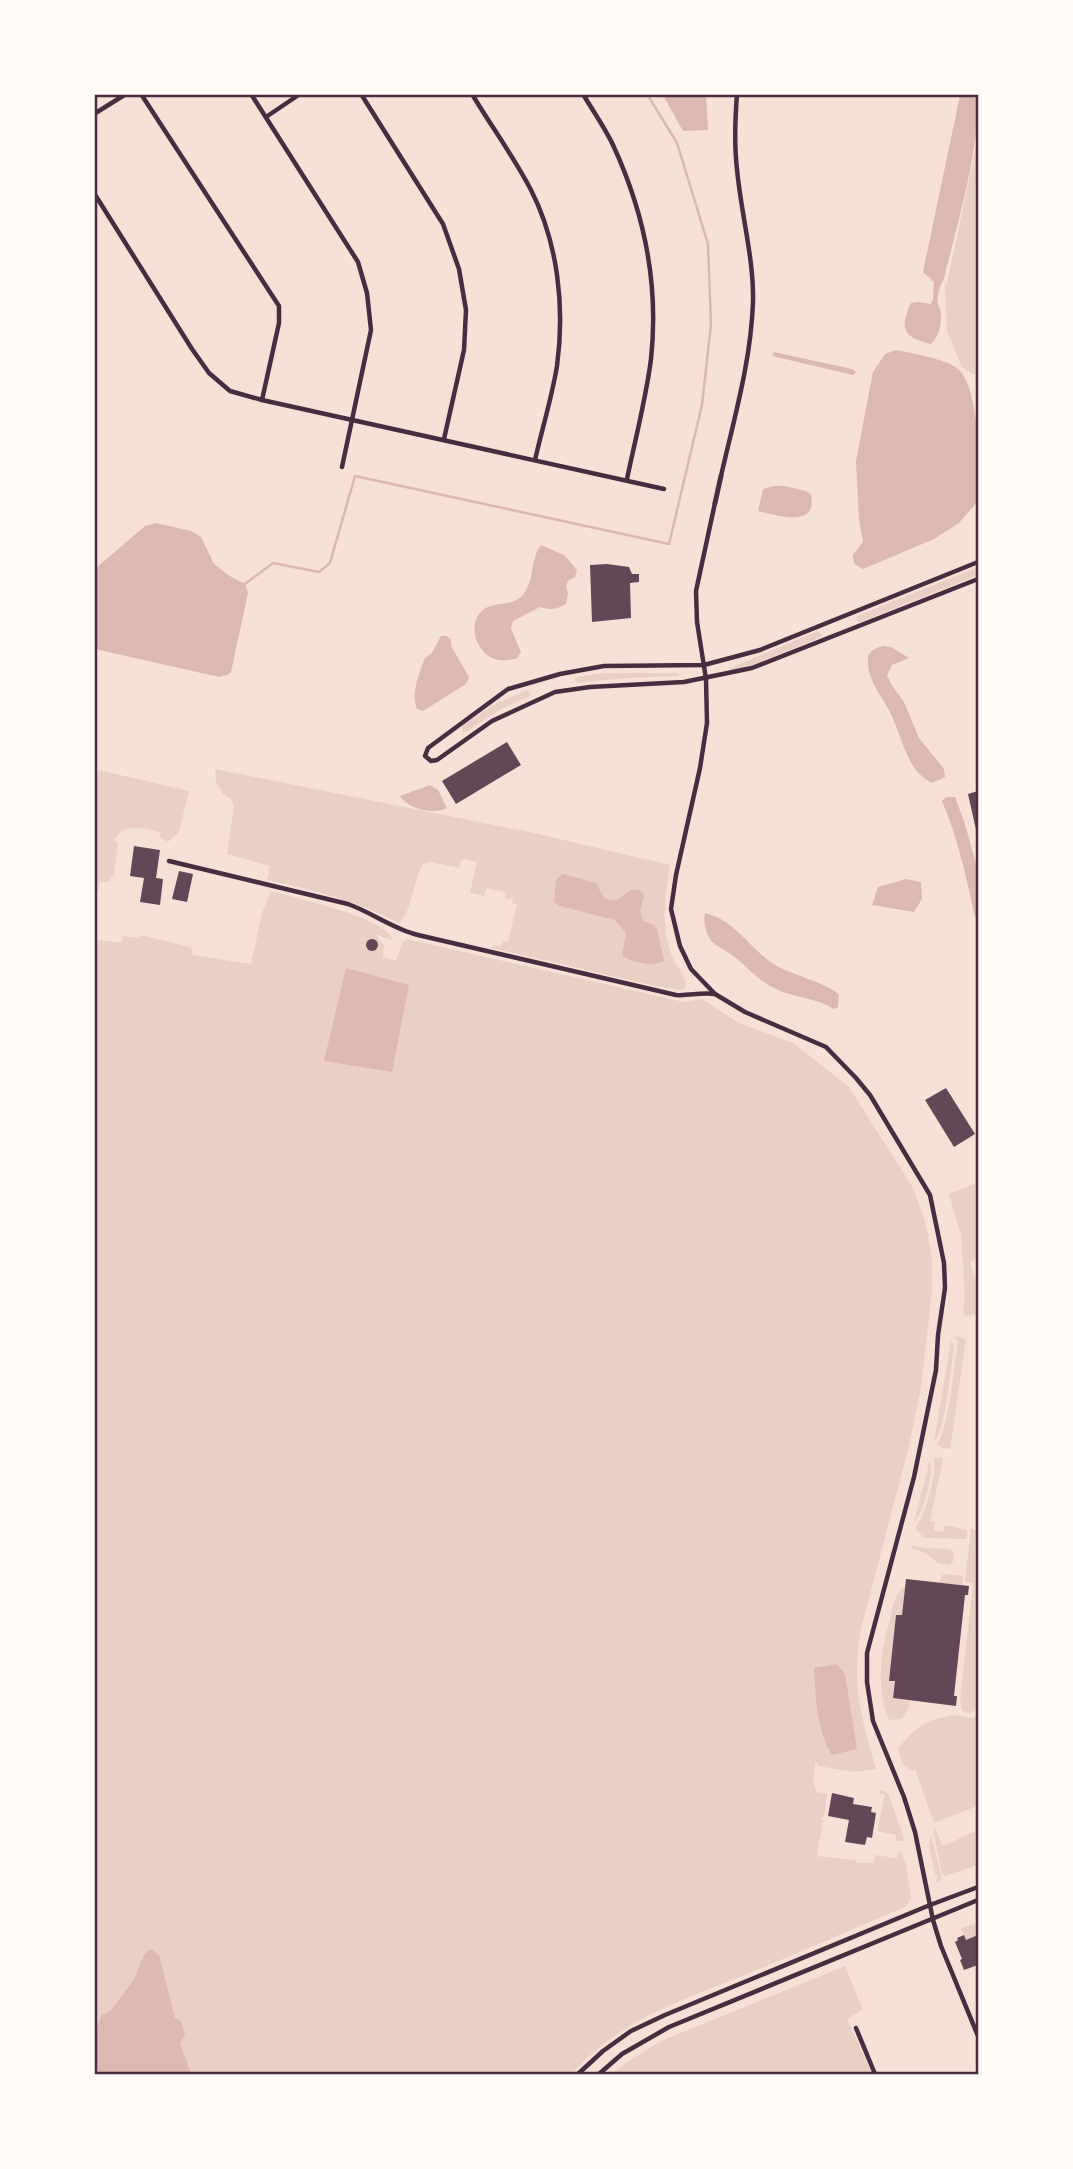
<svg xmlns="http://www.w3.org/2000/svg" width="1073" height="2169" font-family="Inter,sans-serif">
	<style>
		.green { fill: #ebcfc5 }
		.water { fill: #dcb8b0 }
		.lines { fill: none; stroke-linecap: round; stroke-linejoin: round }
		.stream { stroke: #dcb8b0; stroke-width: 2.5 }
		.building { fill: #644757 }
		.minor { stroke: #4a2c40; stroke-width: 4.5 }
		.tertiary { stroke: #4a2c40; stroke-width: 5 }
		.neatline { fill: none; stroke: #4a2c40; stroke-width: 2.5 }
	</style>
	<rect width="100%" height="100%" fill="#f7e1d7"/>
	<!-- green -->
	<g class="green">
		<path d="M978,136V377L962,367L947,331L945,285L947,284Z"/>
		<path d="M978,567V575L860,622H857V616Z"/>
		<path d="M818,631L822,634L821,637L747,667L731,670L730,668Z"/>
		<path d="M601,673H678L679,676L626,678L579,683L575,681L576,677Z"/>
		<path d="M527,690L531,694L528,697L501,709L468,731L463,732L462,726L493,705Z"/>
		<path d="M215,769L534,833L670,865C665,896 660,925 672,956C676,968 690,977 684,989L680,990L655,986L492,948L493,945L501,946L503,941L508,942L517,904L512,903L513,898L505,899L506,892L487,888L484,896L470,893L477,862L462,859L459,868L430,862L423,864C413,881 412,912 399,923C357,901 314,890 267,880L270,866L227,854L234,807L231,799L223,794L216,782Z"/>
		<path d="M99,770L189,791L179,832L168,842L161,838L159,832C144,828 122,823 115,840L118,843L114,875L108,882H100L99,890H94V776Z"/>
		<path d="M271,891C295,898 386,917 393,940L384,938L379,935H376L384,945L383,957L396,961L402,943L407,939L684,1002L702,999L739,1023L793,1043L849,1087L913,1188L925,1221L932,1257V1292L921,1388L909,1446L861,1629C851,1685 861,1716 876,1769L854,1772L818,1766L816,1761L813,1778L816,1792L828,1794L825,1803L826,1804L824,1817L820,1818L823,1820L817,1856L855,1860L857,1863H874L875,1855L896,1858L899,1851L901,1852L906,1864L911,1899L905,1907C857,1927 810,1948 762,1968C692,1997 623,2016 572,2074H95L94,939L121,943L123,936L139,938L140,935L191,947L193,955L251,964L262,913Z"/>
		<path d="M978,1182V1257L970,1263L978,1288V1314L966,1316L963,1314L965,1296L961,1235L949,1194Z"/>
		<path d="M957,1336L966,1339L950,1449L942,1448L937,1444C949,1428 954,1365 958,1342L955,1337Z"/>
		<path d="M951,1341L954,1346C951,1365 946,1429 934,1442Z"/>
		<path d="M942,1457L943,1459L930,1521L935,1522L934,1530L943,1532L945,1525L967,1530V1539L924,1538L916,1529C917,1523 921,1520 923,1514C929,1498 936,1475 934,1458Z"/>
		<path d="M930,1460C934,1471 924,1513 914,1522Z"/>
		<path d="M971,1528L978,1531V1710L968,1713L962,1710L960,1700L973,1583L965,1582Z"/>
		<path d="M911,1545L925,1548L950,1549L954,1554V1560L950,1565L938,1563L925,1553L912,1549Z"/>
		<path d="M943,1574L963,1576L962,1585L939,1583Z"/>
		<path d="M905,1586L902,1615H896L890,1681H895L893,1698L911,1700L909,1707L902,1719L889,1720C876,1687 880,1653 890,1619C893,1605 894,1595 905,1586Z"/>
		<path d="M956,1715L969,1718L978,1716V1808L977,1806L934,1823L915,1769L912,1771L903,1765L898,1749C916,1726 926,1719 956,1715Z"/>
		<path d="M880,1790L888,1793L904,1838L902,1841H896V1835L877,1831L885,1795L879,1793Z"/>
		<path d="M935,1826L938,1836L943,1846L978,1830V1865L945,1876L942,1873L934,1835Z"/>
		<path d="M931,1835L942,1878L938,1883L936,1879L938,1876L935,1874L929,1846Z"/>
		<path d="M978,1923V1935L966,1940L961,1928Z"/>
		<path d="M845,1966L862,2008L861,2011L847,2019L872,2074H612L627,2062L661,2041Z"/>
	</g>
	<!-- water -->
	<g class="water">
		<path d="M663,95H706L708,130L683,131Z"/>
		<path d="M960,95H978C979,151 959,218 945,274C944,281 939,286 938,294C936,303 940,306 941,314C942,324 938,338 931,344C903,337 899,329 911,303L918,302L931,304L933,300L934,282L923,272Z"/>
		<path d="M896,350C911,353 947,359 958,369C981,390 979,470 978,501L959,523L934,539L863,569L854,564L853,555L863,542L859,520L856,461L873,372L885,354Z"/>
		<path d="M774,352L852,369L856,372L853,375L772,356Z"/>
		<path d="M785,486L806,491L811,495C818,529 776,515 758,511L763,489L774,486Z"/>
		<path d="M156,523L191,531L201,537L214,564L228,575L245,584L248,593L231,672L227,675L219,677L95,649V569L145,526Z"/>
		<path d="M541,545L564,555L577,570L575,577L568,581L566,586L568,593L566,604C556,610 550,610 540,607L513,621L511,629L521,652L516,659C512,659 505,661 500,660C478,658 465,625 483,610C494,601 512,607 523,595C535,580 530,559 541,545Z"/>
		<path d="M441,636H447L451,640V646L469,677L466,684L423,711L417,709C411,693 419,673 425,658L432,653Z"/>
		<path d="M883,646L891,647L909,658L892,665L887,675L891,684L904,702L919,738L944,769L945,777L932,783C907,770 904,743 893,719C886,700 866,681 868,659C868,651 876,648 883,646Z"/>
		<path d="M430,785L438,790L447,808C434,815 408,809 400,796Z"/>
		<path d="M946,797H955L965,824L978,871V920L975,917C966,877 958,838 942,801Z"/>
		<path d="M563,874L596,883L604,898C625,906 623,886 640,890L644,896C642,909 637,906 644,921L654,925L657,929L664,961C654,967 632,963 622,955L626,933L615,920L560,906L554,902L556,880Z"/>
		<path d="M906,879L921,882L922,899L914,912L872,905L878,887Z"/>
		<path d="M705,913C734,919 751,950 775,965C790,974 832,985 839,995L838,1007L833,1009C821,999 792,997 776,989C758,981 747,966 732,955C726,950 714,946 710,939C705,931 703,921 705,913Z"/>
		<path d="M346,968L409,985L392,1072L324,1061Z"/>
		<path d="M837,1664L845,1674L857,1749L832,1755C816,1728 816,1698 814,1668Z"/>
		<path d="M149,1950H153L159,1955L175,2018L181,2021L185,2034L180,2043L191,2074H95V2031L98,2023L102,2015L111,2010L133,1981L144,1955Z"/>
	</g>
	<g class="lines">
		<!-- stream -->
		<path class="stream" d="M245,584L273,563L319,572L330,563L355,476L669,544L702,405L711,324L708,244L677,143L647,94"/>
	</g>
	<!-- building -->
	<g class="building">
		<path d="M607,564L629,567L632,574H639V582L630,583L631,618L592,622L590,565Z"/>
		<path d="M507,742L521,765L456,804L442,781Z"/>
		<path d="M978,791V834H977L968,794Z"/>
		<path d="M134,846L160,850L156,878L163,879L160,905L140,902L144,878L130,876Z"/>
		<path d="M179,871L193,874L187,902L172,899Z"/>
		<circle cx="372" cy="945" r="6"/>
		<path d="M946,1088L975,1134L954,1147L925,1100Z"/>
		<path d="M906,1579L969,1586L968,1595H965L954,1696H957L956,1706L893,1698L895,1681H889L896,1615H902Z"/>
		<path d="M832,1793L854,1798L853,1804L872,1807L871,1812L876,1813L872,1838L867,1837L865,1845L845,1842L849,1820L828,1816Z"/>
		<path d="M964,1935L966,1940L978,1935V1965L964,1970L960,1960L962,1959L955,1942L958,1940L957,1938Z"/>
	</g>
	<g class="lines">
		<!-- minor -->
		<g class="minor">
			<path d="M141,94L279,306V323L262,400"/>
			<path d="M251,94L358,262L367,293L371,330L342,467"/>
			<path d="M361,94L443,224L459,269L466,310L464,350L444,439"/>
			<path d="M472,94C491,126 514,157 531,190C558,243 565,307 557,366C552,397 542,429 535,460"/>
			<path d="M583,94C593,111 605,128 613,145C644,212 659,285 651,359C646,399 635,440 627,479"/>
			<path d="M94,114L126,94"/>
			<path d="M266,117L300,94"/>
			<path d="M94,193L192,349L209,373L230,391L262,400L664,489"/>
			<path d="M721,476C734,419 751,361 753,302C754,258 741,214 737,169C734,144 735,120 737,94"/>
			<path d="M715,503L696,591L697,622L706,679L707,723L700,768L676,875L671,909L680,946L691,969L715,994L745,1012L826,1047L856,1078L870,1095L930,1195L944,1263L945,1288L938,1335L936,1370L914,1477L867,1653V1682L873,1721L904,1797L915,1832L933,1920L941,1946L978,2036"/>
			<path d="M978,562L760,650L704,665L604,666L560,674L508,689L428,748L425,756L431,761L437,760L492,721L555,692L590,687L684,682L752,668L978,579"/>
			<path d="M169,861L348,904C373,913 393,929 418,935L676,995C689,996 701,992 715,994"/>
			<path d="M856,2028L875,2074"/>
			<path d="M578,2074L603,2051L631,2031L665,2015L930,1905L978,1887"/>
			<path d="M599,2074L622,2054L669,2027L978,1900"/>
		</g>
		<!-- tertiary -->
		<path class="tertiary" d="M715,503L721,476"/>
	</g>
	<!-- border -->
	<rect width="1073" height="2169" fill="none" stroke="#fffaf5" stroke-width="192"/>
	<rect x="96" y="96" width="881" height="1977" class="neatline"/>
</svg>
